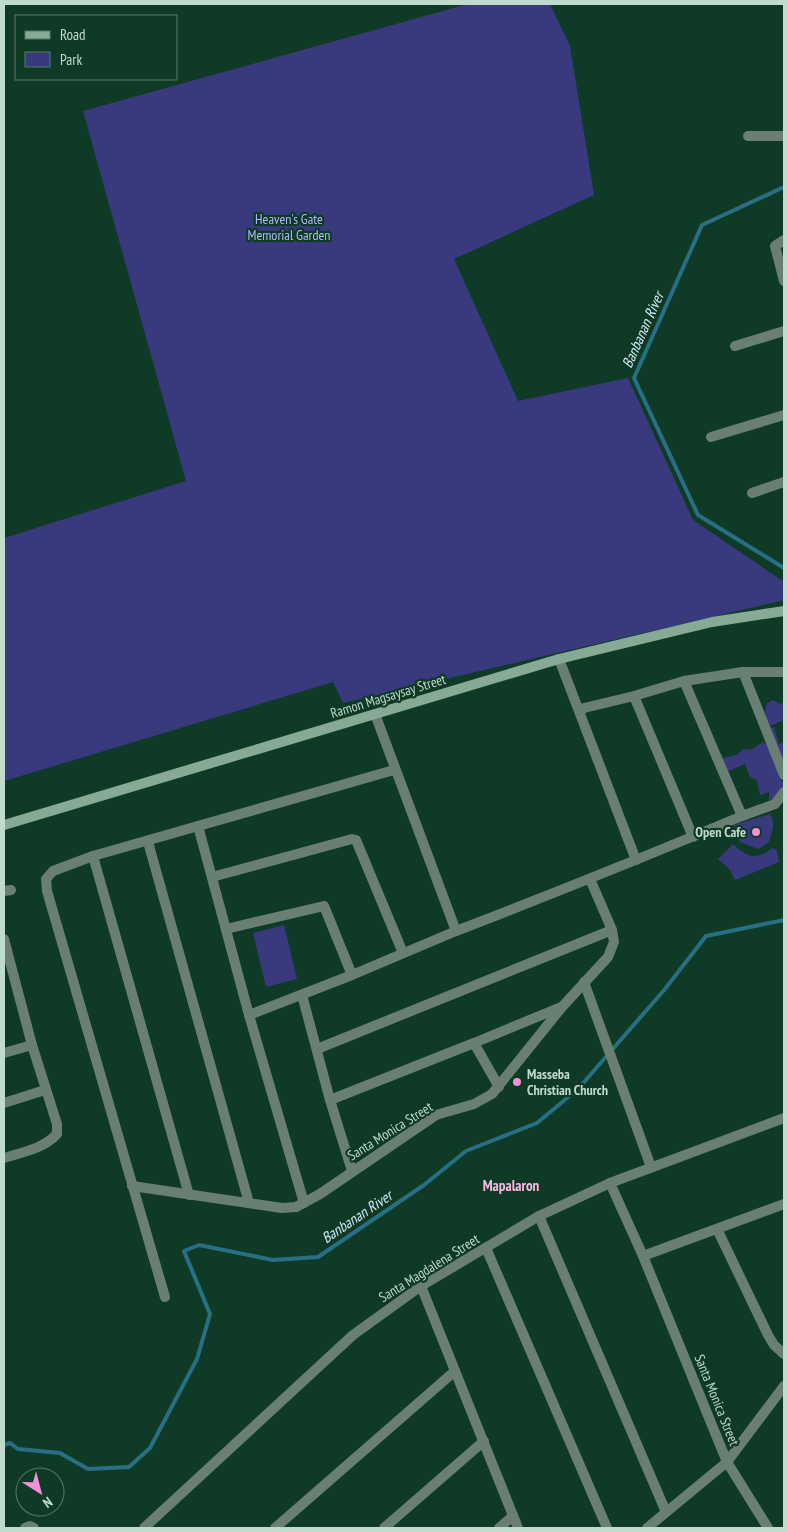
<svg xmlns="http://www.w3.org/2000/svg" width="788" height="1532" font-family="'PT Sans Narrow',sans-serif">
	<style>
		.green { fill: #393a7e }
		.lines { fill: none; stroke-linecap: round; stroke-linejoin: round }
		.stream { stroke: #286f83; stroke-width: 4 }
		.street { stroke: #687f71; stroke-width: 10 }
		.secondary { stroke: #86aa95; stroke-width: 10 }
		.poi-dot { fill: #f391d5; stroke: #0f3a26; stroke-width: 2 }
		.labels { text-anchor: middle; stroke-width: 4.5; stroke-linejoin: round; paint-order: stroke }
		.park-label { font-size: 14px; fill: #b2b9fb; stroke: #0f3a26 }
		.street-label { font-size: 14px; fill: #c0dbcb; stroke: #0f3a26 }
		.poi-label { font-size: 14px; font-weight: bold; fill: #c0dbcb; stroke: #0f3a26; text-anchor: end }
		.water-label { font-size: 15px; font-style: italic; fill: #cfeaf3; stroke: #0f3a26 }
		.neighbourhood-label { font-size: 15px; font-weight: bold; fill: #fcb6e5; stroke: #0f3a26 }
	</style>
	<rect width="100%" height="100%" fill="#0f3a26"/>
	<!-- green -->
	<g class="green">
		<path d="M468,4H550L570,46L594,195L454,259L518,401L628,378L693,520L784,582V600L343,703L333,682L4,781V538L186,481L83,111Z"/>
		<path d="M773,700L780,704L784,703V720L770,726C765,717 764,713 767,703Z"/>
		<path d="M774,727L779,744L784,742V768L768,728Z"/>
		<path d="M763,742C781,752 773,773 784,784V788L776,799L769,800V792L760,795L757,780L750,777L745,764L727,772L722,763L723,758L736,755L744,749L750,750Z"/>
		<path d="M770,814C776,823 772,832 769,842L758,849L740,842L734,825Z"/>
		<path d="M733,844C746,857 757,861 772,848L777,850L779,862L735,880L729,869L718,859Z"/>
		<path d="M284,925L297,979L266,987L253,933Z"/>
	</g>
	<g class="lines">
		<!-- stream -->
		<g class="stream">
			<path d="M784,187L702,225L634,378L698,515L784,568"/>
			<path d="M4,1445L10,1443L18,1449L60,1453L88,1469L129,1467L150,1448L197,1359L210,1314L184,1251L199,1245L273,1260L318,1257L424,1185L466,1151L537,1123L578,1089L665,989L706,936L784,920"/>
		</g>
		<!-- street -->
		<g class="street">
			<path d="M748,136H784"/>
			<path d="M784,240L775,246L784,281"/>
			<path d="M735,346L784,331"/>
			<path d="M711,437L784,415"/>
			<path d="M752,493L784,482"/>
			<path d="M559,659L636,860"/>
			<path d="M743,672H784"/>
			<path d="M684,681L743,672L784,775"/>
			<path d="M580,711L584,708L634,696"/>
			<path d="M375,714L456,931C552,894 647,856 742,816L684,681L634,696L693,837"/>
			<path d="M742,816L775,804L784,792"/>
			<path d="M198,826L249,1015L304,1203"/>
			<path d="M148,842L249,1203"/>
			<path d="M93,856L189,1195"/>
			<path d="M212,877L352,839L356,840L403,953"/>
			<path d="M4,891L11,890"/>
			<path d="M226,929L324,906L352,975"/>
			<path d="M4,939L32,1045L57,1124V1134C43,1149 23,1152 4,1158"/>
			<path d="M584,982L651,1167"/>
			<path d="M302,995L330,1100L352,1171"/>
			<path d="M249,1015L352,975L456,931"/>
			<path d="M474,1043L561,1007"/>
			<path d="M317,1049L612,930L590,879"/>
			<path d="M4,1053L32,1045"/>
			<path d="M330,1100L474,1043L499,1087"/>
			<path d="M4,1103L45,1090"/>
			<path d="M610,1183L643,1256L727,1462L768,1528"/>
			<path d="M132,1186L282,1208L296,1207L320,1194L436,1115L474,1104L492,1094L562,1007L608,957L614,942L612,930"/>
			<path d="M539,1216L666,1512"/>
			<path d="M717,1229L768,1335L774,1345L784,1354"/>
			<path d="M486,1248L607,1528"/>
			<path d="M643,1256L784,1204"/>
			<path d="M421,1286L518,1528"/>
			<path d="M165,1297L47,891L46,879L53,871L93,856L394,770"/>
			<path d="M25,1528L30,1526L34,1528"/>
			<path d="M144,1528L353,1335L421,1286L539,1216L610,1183L784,1118"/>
			<path d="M275,1528L455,1371"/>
			<path d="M384,1528L484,1441"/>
			<path d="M499,1528L513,1516"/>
			<path d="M647,1528L727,1462L784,1386"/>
		</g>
		<!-- secondary -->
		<path class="secondary" d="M4,825L559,659L712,622L784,611"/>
	</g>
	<!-- markers -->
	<g class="poi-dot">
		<circle cx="756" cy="832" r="5"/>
		<circle cx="517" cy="1082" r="5"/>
	</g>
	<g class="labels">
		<!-- park labels -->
		<g class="park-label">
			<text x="289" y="224">Heaven's Gate<tspan x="289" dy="16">Memorial Garden</tspan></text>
		</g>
		<!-- street labels -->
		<g class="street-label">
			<text transform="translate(388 696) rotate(-17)" y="5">Ramon Magsaysay Street</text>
			<text transform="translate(390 1131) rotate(-32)" y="5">Santa Monica Street</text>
			<text transform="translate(429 1268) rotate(-32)" y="5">Santa Magdalena Street</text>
			<text transform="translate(717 1400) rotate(68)" y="5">Santa Monica Street</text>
		</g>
		<!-- poi labels -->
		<g class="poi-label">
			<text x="746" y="837">Open Cafe</text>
			<text x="527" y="1079" text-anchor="start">Masseba<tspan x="527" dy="16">Christian Church</tspan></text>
		</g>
		<!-- water labels -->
		<g class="water-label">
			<text transform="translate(643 330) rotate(-66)" y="5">Banbanan River</text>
			<text transform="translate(357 1217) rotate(-34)" y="5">Banbanan River</text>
		</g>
		<!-- neighbourhood labels -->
		<g class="neighbourhood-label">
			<text x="511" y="1191">Mapalaron</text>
		</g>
	</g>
	<!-- border -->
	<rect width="788" height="1532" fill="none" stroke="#c0dbcb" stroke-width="10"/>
	<!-- legend -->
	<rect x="15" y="15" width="162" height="65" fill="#0f3a26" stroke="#567a68"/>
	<rect x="25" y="31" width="25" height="8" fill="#86aa95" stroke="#567a68"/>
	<text x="60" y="40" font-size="15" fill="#c0dbcb">Road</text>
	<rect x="25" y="52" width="25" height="15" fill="#393a7e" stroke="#567a68"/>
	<text x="60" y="65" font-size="15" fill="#c0dbcb">Park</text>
	<!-- north arrow -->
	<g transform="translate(40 1492) rotate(144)"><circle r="24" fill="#0f3a26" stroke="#567a68"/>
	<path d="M0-4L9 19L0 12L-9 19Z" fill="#f391d5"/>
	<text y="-8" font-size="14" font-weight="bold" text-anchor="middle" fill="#c0dbcb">N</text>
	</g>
</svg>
